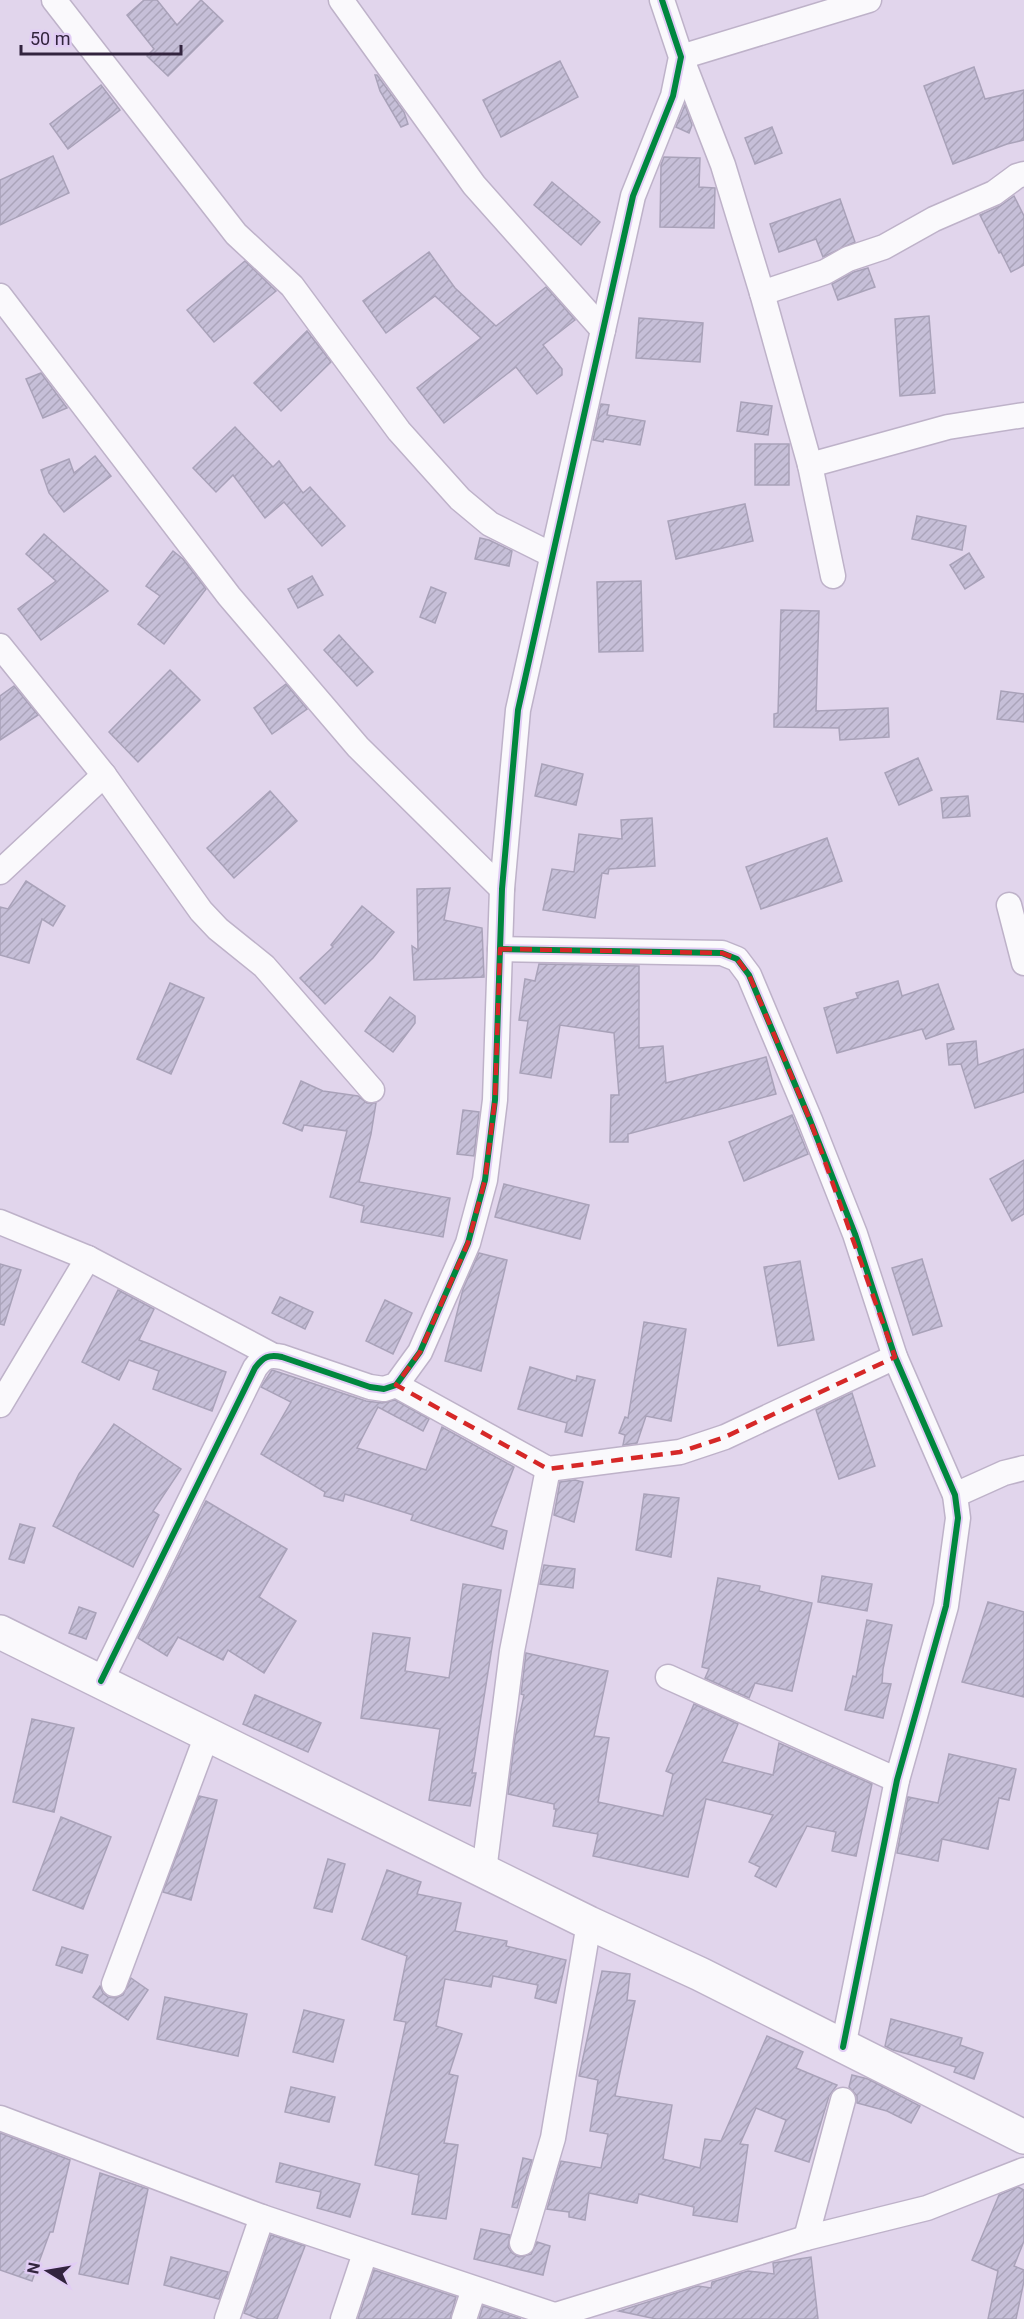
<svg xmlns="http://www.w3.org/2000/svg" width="1024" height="2319" font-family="Roboto,sans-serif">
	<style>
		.building { fill: url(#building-hatch); stroke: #a9a2b9; stroke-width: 1.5 }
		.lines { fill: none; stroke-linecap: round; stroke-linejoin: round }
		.street-casing { stroke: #beb2c9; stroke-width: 27 }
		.secondary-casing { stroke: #beb2c9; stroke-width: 36 }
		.street { stroke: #faf9fc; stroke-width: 24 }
		.secondary { stroke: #faf9fc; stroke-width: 33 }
		.cycleway-casing { stroke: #e1ccf5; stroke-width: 10 }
		.cycleway { stroke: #00873e; stroke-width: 6 }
		.marked { fill: none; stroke: #d62828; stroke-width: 4.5; stroke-dasharray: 12 8; stroke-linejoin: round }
	</style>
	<defs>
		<pattern id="building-hatch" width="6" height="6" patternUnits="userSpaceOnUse" patternTransform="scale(1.5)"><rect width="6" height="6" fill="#c6bfd8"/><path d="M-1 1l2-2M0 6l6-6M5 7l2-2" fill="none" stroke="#aba4ba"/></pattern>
	</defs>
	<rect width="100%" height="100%" fill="#e1d5ec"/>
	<!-- building -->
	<g class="building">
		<path d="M144,0H157L177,25L201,0L223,21L168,76L147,56L154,49L127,15Z"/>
		<path d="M560,61L578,97L501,137L483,100Z"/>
		<path d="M974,67L985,99L1024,90V140L1007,144L953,164L924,86Z"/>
		<path d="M375,75H377L404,112L408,124L401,127L380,91Z"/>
		<path d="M101,85L120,110L68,149L50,124Z"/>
		<path d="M685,105L692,125L689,133L676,127Z"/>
		<path d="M772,127L782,153L755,164L745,138Z"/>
		<path d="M53,156L69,193L0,225V180Z"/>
		<path d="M664,157L700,158L699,187L715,188L714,228L660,227L661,165Z"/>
		<path d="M552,182L600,222L581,245L534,205Z"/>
		<path d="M1014,196L1024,216V265L1011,272L1001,252L999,253L980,215L1000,206Z"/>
		<path d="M840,199L855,242L823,257L816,239L779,252L770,224Z"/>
		<path d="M429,252L455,288L496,326L546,287L575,320L543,345L562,369V375L537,394L516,367L444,423L417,388L481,338L435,296L386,333L363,301Z"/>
		<path d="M245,261L276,291L214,342L187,310Z"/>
		<path d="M868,268L875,287L838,300L832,284L854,272Z"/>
		<path d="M929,316L935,393L900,396L895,319Z"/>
		<path d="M639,318L703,323L700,362L636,358Z"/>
		<path d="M307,331L331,362L281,411L254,383Z"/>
		<path d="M41,373L67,408L43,418L26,379Z"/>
		<path d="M741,402L772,406L768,435L737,431Z"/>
		<path d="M601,404L609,405L607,415L645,421L640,445L604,439L603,442L593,440Z"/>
		<path d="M235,427L273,467L279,461L303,493L310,487L345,526L322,546L284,502L265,518L233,475L216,492L193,468Z"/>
		<rect x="755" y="444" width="34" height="41"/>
		<path d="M95,456L111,476L64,512L49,493L41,470L69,459L74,473Z"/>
		<path d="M745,504L753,541L676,559L668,521Z"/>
		<path d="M917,516L966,526L962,550L912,539Z"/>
		<path d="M44,534L108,591L41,640L18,609L56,581L26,554Z"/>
		<path d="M480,538L489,540L512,551L509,566L475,559Z"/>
		<path d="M173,551L183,559L206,589L164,644L138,624L160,596L146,586Z"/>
		<path d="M969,553L984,577L965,589L950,565Z"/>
		<path d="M312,576L323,595L298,608L288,589Z"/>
		<path d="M641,581L643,651L599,652L597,582Z"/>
		<path d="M431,587L446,593L435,623L420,617Z"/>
		<path d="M781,610L819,611L816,711L888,708L889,737L840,740L839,728L774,727V714L778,713Z"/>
		<path d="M339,635L373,672L357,686L324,650Z"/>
		<path d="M170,670L200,700L138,762L109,732Z"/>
		<path d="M286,684L307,709L272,734L254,708Z"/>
		<path d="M14,686L38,715L0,740V696Z"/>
		<path d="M1001,691L1024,694V722L997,719Z"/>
		<path d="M918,758L932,790L899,805L885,773Z"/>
		<path d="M542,764L583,774L576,805L535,796Z"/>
		<path d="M270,791L297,821L234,878L207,848Z"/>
		<path d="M968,796L970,816L943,818L941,798Z"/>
		<path d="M652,818L655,866L609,869L608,874L602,873L595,918L543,910L552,869L574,872L579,834L622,839L621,820Z"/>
		<path d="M827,838L842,881L761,909L746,867Z"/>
		<path d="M26,881L65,906L53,926L42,919L29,963L0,955V907L8,909Z"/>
		<path d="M450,888L444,920L482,928L484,977L414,980L412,946L418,950L417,889Z"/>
		<path d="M362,906L394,932L373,958L325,1004L300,978L333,947L331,945Z"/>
		<path d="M539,964L639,966V1048L663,1046L666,1083L766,1057L776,1094L628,1134V1142H610L611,1095H619L614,1033L560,1025L551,1078L520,1073L528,1021L519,1020L525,979L535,981Z"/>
		<path d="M898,981L902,996L938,984L954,1029L926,1039L922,1029L837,1053L824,1008L858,998L856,993Z"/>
		<path d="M170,983L204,998L171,1074L137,1059Z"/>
		<path d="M390,997L415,1016V1023L393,1052L365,1031Z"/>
		<path d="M976,1041L978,1065L1024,1049V1092L975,1108L961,1064L949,1065L947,1044Z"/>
		<path d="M301,1081L323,1091L358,1096L367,1103H376L371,1134L359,1182L450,1198L443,1237L361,1222L364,1206L330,1197L347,1131L304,1125L302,1131L283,1123Z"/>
		<path d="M463,1110L479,1112L474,1156L457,1154Z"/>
		<path d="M792,1115L808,1154L744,1181L729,1142Z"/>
		<path d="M1024,1160V1214L1012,1221L990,1179Z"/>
		<path d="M504,1184L589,1205L580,1239L495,1217Z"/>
		<path d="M479,1253L507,1260L481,1371L445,1361L463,1289Z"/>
		<path d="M922,1259L942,1326L913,1335L892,1268Z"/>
		<path d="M800,1261L814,1340L778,1346L764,1267Z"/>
		<path d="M0,1264L21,1270L4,1325L0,1324Z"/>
		<path d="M118,1290L154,1309L139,1340L226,1372L212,1411L153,1389L159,1371L129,1360L119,1380L82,1362Z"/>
		<path d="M280,1297L313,1312L305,1329L272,1313Z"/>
		<path d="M385,1300L412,1313L393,1354L366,1341Z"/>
		<path d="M644,1322L686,1329L671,1421L646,1416L637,1443L623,1445L625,1435L619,1433L625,1417L628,1418Z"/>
		<path d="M530,1367L576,1381L577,1376L595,1380L582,1436L565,1432L567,1423L518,1409Z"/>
		<path d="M272,1370L366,1401L382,1403L395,1400L429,1419L423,1431L378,1407L357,1448L426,1470L442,1427L514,1467L491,1526L507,1531L503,1549L411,1520L413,1515L345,1494L343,1501L324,1496L325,1492L261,1454L291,1402L261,1387Z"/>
		<path d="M852,1393L875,1466L839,1479L816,1410Z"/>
		<path d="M114,1424L181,1469L153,1511L159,1515L133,1567L53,1526L79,1474Z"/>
		<path d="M575,1480L583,1482L574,1522L554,1515L560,1482Z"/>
		<path d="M644,1494L679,1498L671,1557L636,1550Z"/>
		<path d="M206,1501L287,1549L259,1597L296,1621L264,1673L228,1650L223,1660L178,1637L167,1656L138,1638Z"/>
		<path d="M20,1524L35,1528L24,1563L9,1559Z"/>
		<path d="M544,1565L575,1569L573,1588L540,1584Z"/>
		<path d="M822,1576L872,1584L867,1611L818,1602Z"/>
		<path d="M718,1578L760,1586L759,1591L812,1603L792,1691L755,1683L749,1698L705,1678L709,1669L702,1667Z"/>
		<path d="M463,1584L501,1590L472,1773H476L470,1806L429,1800L440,1729L361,1718L373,1633L410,1638L405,1671L449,1678Z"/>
		<path d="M988,1602L1024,1612V1697L962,1682Z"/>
		<path d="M79,1607L96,1613L86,1639L69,1633Z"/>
		<path d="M867,1620L892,1625L883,1669L882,1683L891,1684L883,1718L845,1710L853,1676L856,1677Z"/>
		<path d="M526,1653L608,1671L594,1736L609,1738L598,1802L663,1816L673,1774L666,1771L694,1704L738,1724L722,1762L773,1775L779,1743L872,1784L856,1856L832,1851L836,1832L807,1826L776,1887L755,1876L760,1867L749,1862L773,1815L706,1799L688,1877L593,1856L598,1834L553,1826L556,1809H554V1804L508,1794L515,1738L524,1695L521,1694Z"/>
		<path d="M255,1695L321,1723L308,1752L243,1724Z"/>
		<path d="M32,1719L74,1728L54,1812L13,1802Z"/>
		<path d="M949,1754L1016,1769L1009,1800L999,1798L988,1849L942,1839L938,1861L897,1853L908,1797L938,1803Z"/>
		<path d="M199,1796L217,1800L191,1900L163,1892Z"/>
		<path d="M61,1817L111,1837L83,1909L33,1890Z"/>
		<path d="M328,1859L345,1864L332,1912L314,1908Z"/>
		<path d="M387,1870L421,1882L417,1894L461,1903L455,1931L507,1941L506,1946L566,1960L556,2003L535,1998L538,1985L493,1976L491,1987L445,1979L436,2026L462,2034L449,2074L458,2076L444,2143L458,2145L446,2219L412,2214L419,2175L375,2165L406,2022L394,2020L407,1956L362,1939Z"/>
		<path d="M62,1947L88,1955L82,1973L56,1965Z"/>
		<path d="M602,1971L630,1974L627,2000L635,2001L615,2096L672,2105L663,2159L700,2168L705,2139L721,2141L767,2036L803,2052L796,2068L837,2085L829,2096L809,2162L775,2151L786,2120L756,2108L740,2144L748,2145L737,2222L693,2215L694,2207L639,2194L637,2203L589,2193L585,2220L569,2217V2212L547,2209L561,2161L601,2168L608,2134L590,2131L598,2080L579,2076Z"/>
		<path d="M131,1978L148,1990L128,2020L93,1997L100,1986L103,1993L108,1997L116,1998L123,1995Z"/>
		<path d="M165,1997L247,2014L238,2056L157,2039Z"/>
		<path d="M304,2010L344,2020L333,2062L293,2052Z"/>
		<path d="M891,2019L962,2038L960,2045L983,2053L974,2079L954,2072L956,2067L893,2050L885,2046Z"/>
		<path d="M852,2075L868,2079L920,2106L911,2123L887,2111L857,2103V2096L849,2087Z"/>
		<path d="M291,2087L335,2097L329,2122L285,2112Z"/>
		<path d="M0,2133L70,2160L53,2232H50L32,2281L0,2270Z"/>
		<path d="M523,2158L532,2160L517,2208L512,2207Z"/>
		<path d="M280,2163L360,2184L350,2217L317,2208L321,2192L276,2182Z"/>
		<path d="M100,2173L148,2189L128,2284L79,2274Z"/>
		<path d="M1018,2187L1024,2190V2241L1014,2266L1024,2270V2281L1016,2319H988L998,2271L972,2260L999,2195Z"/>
		<path d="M481,2229L510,2235L508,2247L512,2253L519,2257L531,2254L537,2242L550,2246L543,2275L474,2259Z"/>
		<path d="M271,2235L305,2246L277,2319H259L244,2313Z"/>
		<path d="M171,2257L228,2272L219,2299L164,2285Z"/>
		<path d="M811,2257L818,2319H656L619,2311L698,2286L711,2288L712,2282L748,2271L774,2274L773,2263Z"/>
		<path d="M374,2270L456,2297L450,2319H358Z"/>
		<path d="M483,2306L521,2319H479Z"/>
	</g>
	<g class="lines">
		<defs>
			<g id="street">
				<path d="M54,0L236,234L292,286L399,431L460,499L490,524L552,555"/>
				<path d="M341,0L474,185L603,330"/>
				<path d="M762,293L825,272L848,259L884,247L934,219L994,193L1017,176L1024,174"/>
				<path d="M0,296L229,596L358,747L502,889"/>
				<path d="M810,465L948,427L1024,415"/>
				<path d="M833,576L810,465L762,293L723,165L681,57L869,0"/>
				<path d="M0,646L104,775L201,911L218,929L264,966L372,1090"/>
				<path d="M0,872L104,775"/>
				<path d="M1009,905L1024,963"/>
				<path d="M500,949L722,953L737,959L749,975L810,1120L855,1234L895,1357L955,1495L958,1518L946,1606L897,1780L843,2047"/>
				<path d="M0,1222L88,1258L270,1354"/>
				<path d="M396,1385L548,1469L680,1452L725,1437L895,1357"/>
				<path d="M0,1405L88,1258"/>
				<path d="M955,1495L1004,1473L1024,1468"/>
				<path d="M668,1677L897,1780"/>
				<path d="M101,1681L255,1368C263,1357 269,1354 282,1357L370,1387L384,1389L396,1385L420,1352L468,1243L485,1180L495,1100L502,889L518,710L633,196L673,96L681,57L662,0"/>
				<path d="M484,1871L512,1651L548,1469"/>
				<path d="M114,1984L207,1735"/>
				<path d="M0,2118L262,2217L566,2319"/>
				<path d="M806,2238L843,2100"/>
				<path d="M522,2243L553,2138L589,1923"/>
				<path d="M556,2315L806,2238L927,2208L1024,2170"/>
				<path d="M227,2319L262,2217"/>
				<path d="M343,2319L365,2253"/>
				<path d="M464,2319L474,2289"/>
			</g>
			<path id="secondary" d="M0,1632L589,1923L700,1974L1024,2137"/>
		</defs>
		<!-- street casing -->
		<use href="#street" class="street-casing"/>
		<!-- secondary casing -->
		<use href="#secondary" class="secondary-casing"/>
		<!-- street -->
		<use href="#street" class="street"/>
		<!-- secondary -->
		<use href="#secondary" class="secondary"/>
		<defs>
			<g id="cycleway">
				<path d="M500,949L722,953L737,959L749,975L810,1120L855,1234L895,1357L955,1495L958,1518L946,1606L897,1780L843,2047"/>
				<path d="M101,1681L255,1368C263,1357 269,1354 282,1357L370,1387L384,1389L396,1385L420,1352L468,1243L485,1180L495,1100L502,889L518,710L633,196L673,96L681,57L662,0"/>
			</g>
		</defs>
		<!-- cycleway casing -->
		<use href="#cycleway" class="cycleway-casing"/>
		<!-- cycleway -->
		<use href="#cycleway" class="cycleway"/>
	</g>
	<!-- marked area -->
	<path class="marked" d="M500,949L722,953L737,959L749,975L810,1120L895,1357L725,1437L680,1452L548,1469L396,1385L420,1352L468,1243L485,1180L495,1100Z"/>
	<!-- north arrow -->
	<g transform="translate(48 2271) rotate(281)" stroke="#e1ccf5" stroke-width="4.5" paint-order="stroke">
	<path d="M0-4.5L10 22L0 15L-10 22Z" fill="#32243e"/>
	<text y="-9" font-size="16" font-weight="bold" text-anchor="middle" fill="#32243e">N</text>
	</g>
	<!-- scale -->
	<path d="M21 45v9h160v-9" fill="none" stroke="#32243e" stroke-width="3"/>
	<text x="30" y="45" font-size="18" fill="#32243e" stroke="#e1ccf5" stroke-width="4.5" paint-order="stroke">50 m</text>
</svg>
